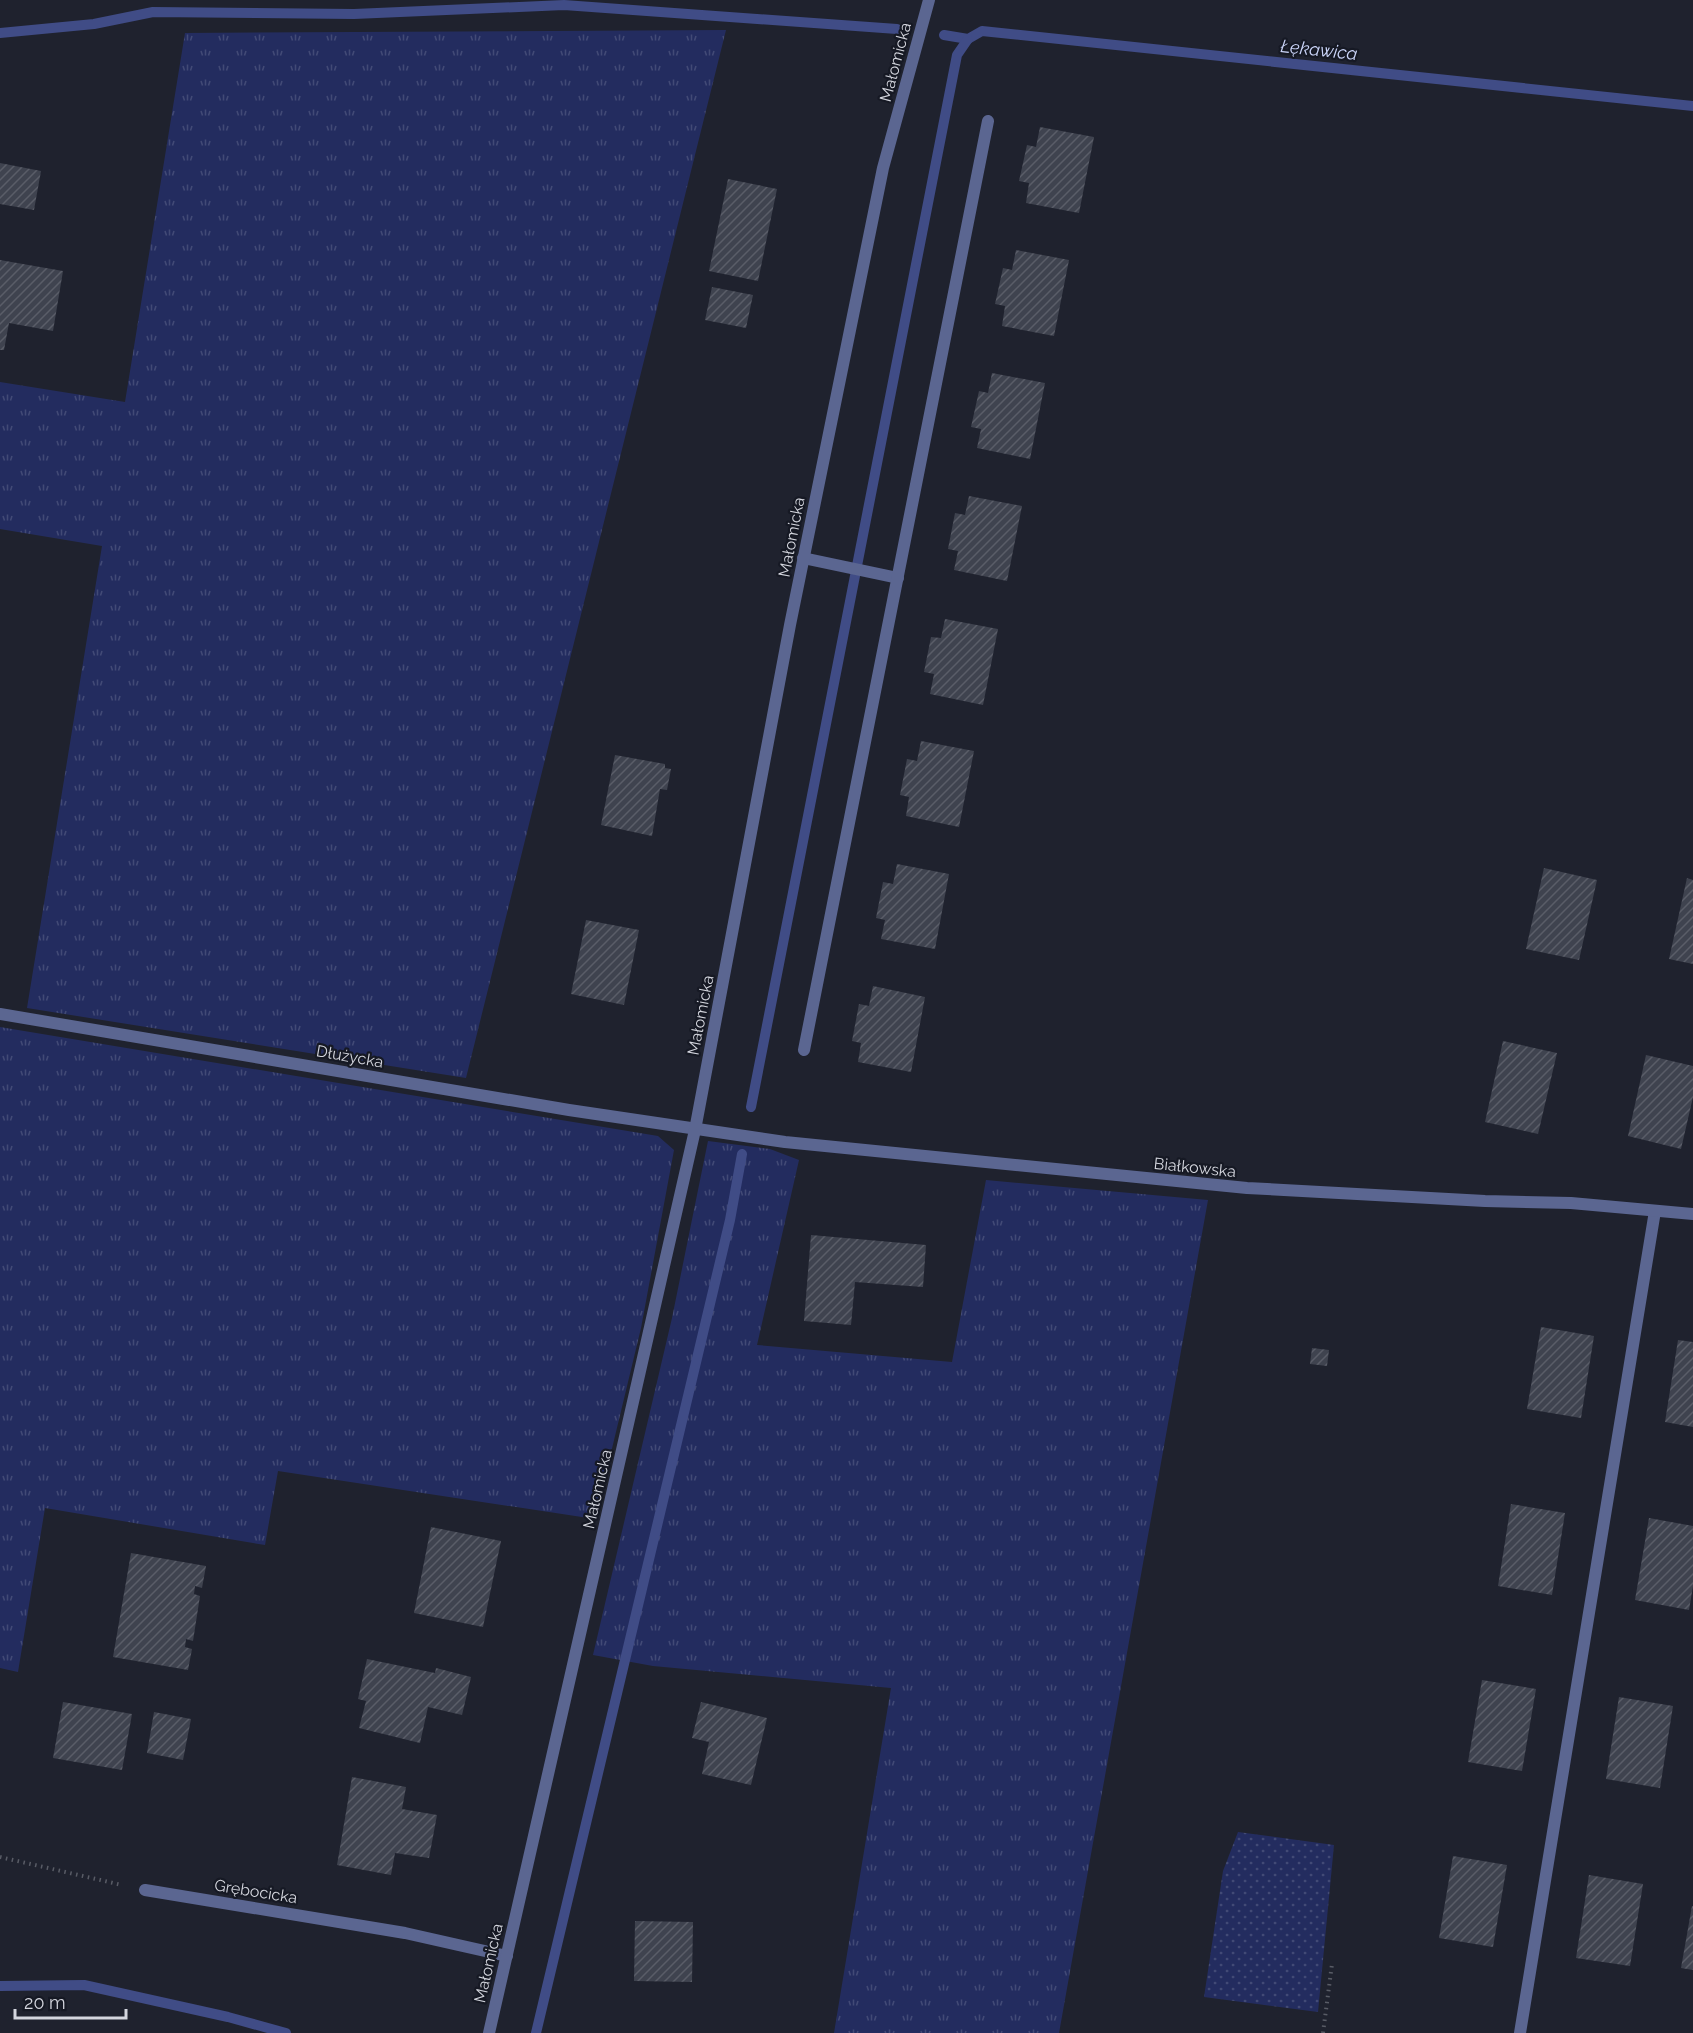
<svg xmlns="http://www.w3.org/2000/svg" width="1693" height="2033" font-family="Raleway,sans-serif">
	<style>
		.grass { fill: url(#grass-tufts) }
		.garden { fill: url(#garden-dots) }
		.lines { fill: none; stroke-linecap: round; stroke-linejoin: round }
		.stream { stroke: #404c86; stroke-width: 10 }
		.building { fill: url(#building-hatch) }
		.path { stroke: #595c66; stroke-width: 4; stroke-dasharray: 1.5 4.5; stroke-linecap: butt }
		.lane { stroke: #5b6691; stroke-width: 12 }
		.street { stroke: #5b6691; stroke-width: 12 }
		.labels { text-anchor: middle; stroke-width: 4.5; stroke-linejoin: round; paint-order: stroke }
		.street-label { font-size: 16px; fill: #d4d6de; stroke: #161924 }
		.water-label { font-size: 18px; font-style: italic; fill: #cbd5f9; stroke: #161924 }
	</style>
	<defs>
		<pattern id="grass-tufts" width="24" height="20" patternUnits="userSpaceOnUse" patternTransform="scale(1.5)"><rect width="24" height="20" fill="#232c5f"/><path d="M3 7l-1-3M5 7V3M7 7l1-3M15 17l-1-3M17 17v-4M19 17l1-3" fill="none" stroke="#424a76"/></pattern>
		<pattern id="garden-dots" width="8" height="8" patternUnits="userSpaceOnUse" patternTransform="scale(1.5)"><rect width="8" height="8" fill="#232c5f"/><path d="M2 2h.1M6 6h.1" fill="none" stroke="#424a76" stroke-width="1.8" stroke-linecap="round"/></pattern>
		<pattern id="building-hatch" width="6" height="6" patternUnits="userSpaceOnUse" patternTransform="scale(1.5)"><rect width="6" height="6" fill="#3f434f"/><path d="M-1 1l2-2M0 6l6-6M5 7l2-2" fill="none" stroke="#5a5d68"/></pattern>
	</defs>
	<rect width="100%" height="100%" fill="#1f222e"/>
	<!-- grass -->
	<g class="grass">
		<path d="M726,30L466,1078L27,1008L102,546L0,529V382L125,402L185,33Z"/>
		<path d="M0,1027L658,1136L674,1150L641,1328L595,1519L278,1471L265,1545L45,1508L18,1672L0,1668Z"/>
		<path d="M708,1141L770,1149L799,1160L757,1345L952,1362L986,1180L1208,1200L1059,2033H834L891,1688L653,1666L593,1655L672,1318Z"/>
	</g>
	<!-- garden -->
	<path class="garden" d="M1238,1832L1334,1845L1318,2012L1204,1997L1223,1871Z"/>
	<g class="lines">
		<!-- stream -->
		<g class="stream">
			<path d="M0,33L94,24L153,12L354,14L564,5L897,29"/>
			<path d="M944,35L968,39L982,31L1693,106"/>
			<path d="M751,1107L957,55L968,39"/>
			<path d="M0,1986L84,1985L228,2017L286,2033"/>
			<path d="M536,2033L730,1220L742,1154"/>
		</g>
	</g>
	<!-- building -->
	<g class="building">
		<path d="M1040,127L1094,137L1079,213L1026,203L1029,183L1019,181L1027,145L1036,147Z"/>
		<path d="M0,163L41,171L34,210L0,204Z"/>
		<path d="M728,179L777,189L758,281L709,271Z"/>
		<path d="M1016,250L1069,260L1054,336L1002,326L1005,306L995,304L1003,268L1012,270Z"/>
		<path d="M0,260L63,271L53,331L9,323L4,350H0Z"/>
		<path d="M712,287L753,295L746,328L705,320Z"/>
		<path d="M992,373L1045,383L1030,459L977,448L981,429L971,427L979,391L988,393Z"/>
		<path d="M969,496L1022,506L1007,581L954,570L958,551L948,549L955,513L965,515Z"/>
		<path d="M945,619L998,629L983,705L930,694L934,674L924,672L931,637L941,638Z"/>
		<path d="M921,741L974,751L959,827L906,816L909,797L900,795L907,759L917,761Z"/>
		<path d="M615,755L665,764V768L671,769L667,790L660,789L652,836L601,825Z"/>
		<path d="M897,864L949,874L935,949L881,939L885,920L876,918L883,882L893,884Z"/>
		<path d="M1544,868L1597,880L1579,960L1526,949Z"/>
		<path d="M1687,878L1693,880V964L1669,959Z"/>
		<path d="M586,920L639,930L624,1005L571,994Z"/>
		<path d="M873,986L925,997L911,1072L858,1062L861,1043L852,1041L859,1004L869,1006Z"/>
		<path d="M1503,1041L1557,1053L1538,1134L1485,1122Z"/>
		<path d="M1646,1055L1693,1066V1097L1681,1149L1628,1136Z"/>
		<path d="M811,1235L926,1245L923,1287L855,1282L851,1325L804,1321Z"/>
		<path d="M1541,1327L1594,1336L1581,1418L1527,1409Z"/>
		<path d="M1678,1340L1693,1342V1427L1665,1422Z"/>
		<path d="M1312,1348L1329,1350L1327,1366L1310,1364Z"/>
		<path d="M1511,1504L1565,1513L1552,1595L1498,1586Z"/>
		<path d="M1649,1518L1693,1526V1586L1689,1610L1635,1600Z"/>
		<path d="M431,1527L501,1541L483,1627L414,1613Z"/>
		<path d="M131,1553L206,1566L202,1588L195,1586L194,1594L200,1596L193,1641L186,1639L185,1647L192,1649L188,1670L113,1657Z"/>
		<path d="M367,1659L435,1673L436,1668L471,1677L462,1715L428,1707L420,1743L359,1728L366,1701L358,1699Z"/>
		<path d="M1482,1680L1536,1689L1522,1771L1468,1762Z"/>
		<path d="M1619,1697L1673,1706L1660,1788L1606,1779Z"/>
		<path d="M63,1702L132,1714L122,1770L53,1758Z"/>
		<path d="M701,1702L767,1718L751,1785L702,1774L709,1742L692,1738Z"/>
		<path d="M154,1712L191,1719L183,1760L147,1753Z"/>
		<path d="M352,1777L406,1787L402,1809L437,1815L429,1858L395,1853L391,1875L337,1865Z"/>
		<path d="M1453,1856L1507,1865L1493,1947L1439,1938Z"/>
		<path d="M1589,1875L1643,1884L1630,1966L1576,1958Z"/>
		<path d="M1692,1906H1693V1970L1681,1968Z"/>
		<path d="M635,1921L693,1922L692,1982L634,1981Z"/>
	</g>
	<g class="lines">
		<!-- path -->
		<g class="path">
			<path d="M0,1857L122,1885"/>
			<path d="M1323,2033L1332,1964"/>
		</g>
		<!-- lane -->
		<g class="lane">
			<path d="M803,558L898,578"/>
			<path d="M804,1050L988,121"/>
			<path d="M1520,2033L1655,1211"/>
		</g>
		<!-- street -->
		<g class="street">
			<path d="M0,1014L569,1110L785,1142L1247,1188L1485,1201L1571,1203L1693,1214"/>
			<path d="M145,1890L405,1933L507,1956"/>
			<path d="M489,2033L695,1130L790,625L883,168L929,0"/>
		</g>
	</g>
	<g class="labels">
		<!-- street labels -->
		<g class="street-label">
			<text transform="translate(895 62) rotate(-75)" y="6">Małomicka</text>
			<text transform="translate(791 537) rotate(-79)" y="6">Małomicka</text>
			<text transform="translate(700 1015) rotate(-79)" y="6">Małomicka</text>
			<text transform="translate(350 1056) rotate(10)" y="6">Dłużycka</text>
			<text transform="translate(1195 1167) rotate(6)" y="6">Białkowska</text>
			<text transform="translate(597 1489) rotate(-77)" y="6">Małomicka</text>
			<text transform="translate(256 1891) rotate(9)" y="6">Grębocicka</text>
			<text transform="translate(488 1963) rotate(-77)" y="6">Małomicka</text>
		</g>
		<!-- water labels -->
		<g class="water-label">
			<text transform="translate(1319 50) rotate(6)" y="6">Łękawica</text>
		</g>
	</g>
	<!-- scale -->
	<path d="M15 2009v9h111v-9" fill="none" stroke="#d4d6de" stroke-width="3"/>
	<text x="24" y="2009" font-size="18" fill="#d4d6de" stroke="#161924" stroke-width="4.5" paint-order="stroke">20 m</text>
</svg>
